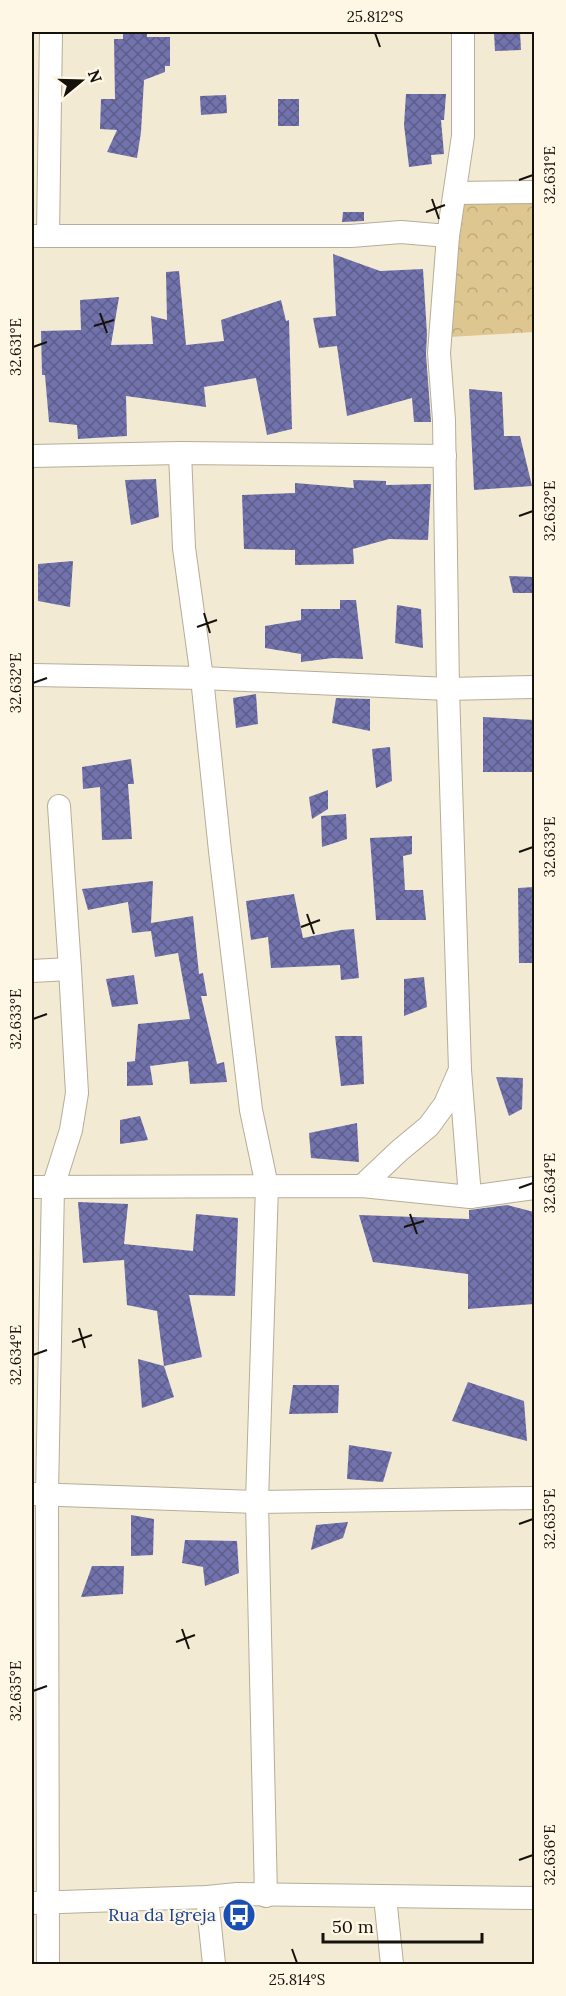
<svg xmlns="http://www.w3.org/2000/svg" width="566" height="1996" font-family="Lora,serif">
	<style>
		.park { fill: url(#park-crowns) }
		.building { fill: url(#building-cross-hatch) }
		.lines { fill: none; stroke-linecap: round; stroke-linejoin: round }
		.minor-casing { stroke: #b6ad98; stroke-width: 24 }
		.minor { stroke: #fff; stroke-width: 22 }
		.ticks { fill: none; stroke: #15120b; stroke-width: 2 }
		.labels { text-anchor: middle; stroke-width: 4.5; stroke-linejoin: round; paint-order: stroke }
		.transit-label { font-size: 18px; fill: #164399; stroke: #fff7e6; text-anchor: end }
		.neatline { fill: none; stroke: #15120b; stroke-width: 2 }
		.ticks-label { font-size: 15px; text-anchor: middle; fill: #15120b }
	</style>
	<defs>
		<pattern id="park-crowns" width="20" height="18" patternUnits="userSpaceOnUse" patternTransform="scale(1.5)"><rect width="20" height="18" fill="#dec690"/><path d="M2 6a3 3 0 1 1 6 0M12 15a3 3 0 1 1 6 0" fill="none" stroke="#bea97b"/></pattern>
		<pattern id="building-cross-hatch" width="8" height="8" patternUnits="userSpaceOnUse" patternTransform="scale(1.5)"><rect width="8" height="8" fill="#7273ac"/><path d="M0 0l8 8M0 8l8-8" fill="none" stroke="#5c5d8a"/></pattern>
	</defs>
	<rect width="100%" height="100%" fill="#f3ead4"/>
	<!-- park -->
	<path class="park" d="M534,198V332L449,337L462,199Z"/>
	<!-- building -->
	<g class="building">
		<path d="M123,32H147V37H170V66H165V72L144,80L141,132L137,158L107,152L117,130L100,129L101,99H115L114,39H123Z"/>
		<path d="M494,32H520L521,50L495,51Z"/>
		<path d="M406,94H446L444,120H441L444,154L431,155L432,164L409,167L404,125Z"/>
		<path d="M226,95L227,113L201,115L200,96Z"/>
		<rect x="278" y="99" width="21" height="27"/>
		<path d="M343,212H364V221L342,222Z"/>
		<path d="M333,254L380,271L423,269L427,334L426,354L431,422H414L412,398L347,416L337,346L319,348L313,318L336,316Z"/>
		<path d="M179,271L186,345L224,341L221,320L281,300L286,321L289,320L292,429L267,435L256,378L204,387L206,407L126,396L127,436L78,439L77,425L49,422L45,375H42L41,331L81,330L80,300L119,297L111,345L153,344L151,316L167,320L166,272Z"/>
		<path d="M469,389L502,392L504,436H520L532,486L474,490Z"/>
		<path d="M156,479L159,517L131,525L125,480Z"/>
		<path d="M353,480L386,481V485L431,484L428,540L389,539L353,549L354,564L295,565V550L244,549L242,495L295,493V483L354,488Z"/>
		<path d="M73,561L70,607L38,601V564Z"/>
		<path d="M509,576L534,577V593H513Z"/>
		<path d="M340,600H356L363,659L333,658L301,662V654L265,648V626L301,620V609H340Z"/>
		<path d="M397,605L421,609L423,648L395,643Z"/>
		<path d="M256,694L258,724L236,728L233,698Z"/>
		<path d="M336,698L370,699V731L332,723Z"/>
		<path d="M483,717L534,720V772H483Z"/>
		<path d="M390,747L392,781L376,788L372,749Z"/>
		<path d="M131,759L134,784H128L132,839L102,840L100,787L83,789L82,767Z"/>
		<path d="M328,790V809L312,819L309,797Z"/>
		<path d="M346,814L347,839L322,847L321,816Z"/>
		<path d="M412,836V854L403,856L405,890H423L426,920H376L370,838Z"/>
		<path d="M153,881L151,923L193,916L199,974L203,973L207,996H201L217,1064L224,1062L227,1082L190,1084L188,1061L150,1066L153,1085L127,1086V1062L135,1061L138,1024L190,1019L178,953L155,957L151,931L132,933L128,902L88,910L82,889Z"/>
		<path d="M534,887V963H519L518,888Z"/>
		<path d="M294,894L303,938L341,930L354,929L359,978L341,980L340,965L271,968L268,937L251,940L246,901Z"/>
		<path d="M134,975L138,1004L112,1007L106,979Z"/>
		<path d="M424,977L427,1007L404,1016V979Z"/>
		<path d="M335,1036H362L364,1084L341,1086Z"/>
		<path d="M496,1077L523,1078L522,1109L509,1116Z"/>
		<path d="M140,1116L148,1140L120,1144V1120Z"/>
		<path d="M357,1123L359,1162L311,1158L309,1133Z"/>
		<path d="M78,1202L128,1204L124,1244L193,1251L196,1214L238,1218L235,1296L189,1295L202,1357L164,1366L157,1311L127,1305L124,1260L83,1263Z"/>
		<path d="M507,1205L534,1212V1304L468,1309V1274L373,1262L359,1215L469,1219V1210Z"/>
		<path d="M138,1359L164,1366L174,1397L142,1408Z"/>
		<path d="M468,1382L524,1401L527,1441L452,1421Z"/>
		<path d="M293,1385H339L338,1413L289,1414Z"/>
		<path d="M349,1445L392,1452L383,1482L347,1479Z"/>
		<path d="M131,1515L154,1519L153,1555L131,1556Z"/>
		<path d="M348,1522L343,1538L311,1550L316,1525Z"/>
		<path d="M185,1540L237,1541L239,1573L205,1586L203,1567L182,1563Z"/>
		<path d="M92,1566H124L123,1594L81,1597Z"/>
	</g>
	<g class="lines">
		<defs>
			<g id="minor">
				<path d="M463,32V136L448,236L439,353L444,420L448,689L460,1070L470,1197"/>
				<path d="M456,193L534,192"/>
				<path d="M32,236H351L401,232L448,236"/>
				<path d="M48,236L51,32"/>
				<path d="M180,453L184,548L202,678L220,851L251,1110L267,1186L257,1502L266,1896"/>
				<path d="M32,456L180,453L445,456"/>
				<path d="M32,675L202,678L448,689L534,687"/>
				<path d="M32,971L70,969"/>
				<path d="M362,1186L399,1151L429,1126L445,1104L459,1072"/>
				<path d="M32,1187L362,1186L470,1197L534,1188"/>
				<path d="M33,1494L257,1502L534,1498"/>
				<path d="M207,1897L214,1964"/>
				<path d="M385,1897L392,1964"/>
				<path d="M32,1903L207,1897L237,1894L534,1898"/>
				<path d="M48,1964L47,1494L53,1187L71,1130L77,1093L70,969L59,806"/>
			</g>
		</defs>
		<!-- minor casing -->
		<use href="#minor" class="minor-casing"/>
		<!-- minor -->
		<use href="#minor" class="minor"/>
	</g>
	<!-- ticks -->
	<path class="ticks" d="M375,33L380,47M519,180L533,175M432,199L439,219M426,212L445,205M100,313L107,333M94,326L114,320M33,347L47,342M519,516L533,511M204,613L210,633M197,627L217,620M33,683L47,678M519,852L533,847M307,914L314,934M301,927L320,920M33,1019L47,1014M519,1188L533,1183M410,1214L417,1234M404,1227L424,1221M79,1328L85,1348M72,1342L92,1335M33,1355L47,1350M519,1524L533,1519M182,1629L189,1649M176,1642L195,1635M33,1691L47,1686M519,1860L533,1855M292,1949L297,1963"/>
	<!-- icons -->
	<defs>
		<symbol id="bus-disc" viewBox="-11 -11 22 22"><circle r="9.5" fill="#1a4fb4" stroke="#fff7e6"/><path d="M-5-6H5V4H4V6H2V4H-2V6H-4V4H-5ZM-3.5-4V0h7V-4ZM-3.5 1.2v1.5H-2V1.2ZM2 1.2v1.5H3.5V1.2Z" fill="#fff"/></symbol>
	</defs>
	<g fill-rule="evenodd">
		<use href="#bus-disc" x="220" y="1896" width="38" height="38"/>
	</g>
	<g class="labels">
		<!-- transit labels -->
		<g class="transit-label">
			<text x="216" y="1921">Rua da Igreja</text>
		</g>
	</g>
	<!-- border -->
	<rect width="566" height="1996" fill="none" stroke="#fff7e6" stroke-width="66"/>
	<!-- north arrow -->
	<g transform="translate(81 81) rotate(71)" stroke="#fff7e6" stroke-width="4.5" paint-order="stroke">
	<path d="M0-4.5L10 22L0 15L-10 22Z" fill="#15120b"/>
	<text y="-9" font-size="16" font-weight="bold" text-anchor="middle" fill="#15120b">N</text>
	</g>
	<!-- scale -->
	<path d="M323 1933v9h159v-9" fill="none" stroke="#15120b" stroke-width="3"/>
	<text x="332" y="1933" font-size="18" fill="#15120b" stroke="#fff7e6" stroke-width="4.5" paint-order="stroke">50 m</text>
	<rect x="33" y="33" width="500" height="1930" class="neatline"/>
	<g class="ticks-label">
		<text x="375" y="22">25.812°S</text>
		<text transform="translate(550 175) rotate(-90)" y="5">32.631°E</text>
		<text transform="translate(16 347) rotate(-90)" y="5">32.631°E</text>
		<text transform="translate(550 511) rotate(-90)" y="5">32.632°E</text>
		<text transform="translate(16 683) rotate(-90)" y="5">32.632°E</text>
		<text transform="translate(550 847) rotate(-90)" y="5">32.633°E</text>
		<text transform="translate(16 1019) rotate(-90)" y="5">32.633°E</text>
		<text transform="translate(550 1183) rotate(-90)" y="5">32.634°E</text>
		<text transform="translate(16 1355) rotate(-90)" y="5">32.634°E</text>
		<text transform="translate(550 1519) rotate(-90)" y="5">32.635°E</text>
		<text transform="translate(16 1691) rotate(-90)" y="5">32.635°E</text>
		<text transform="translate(550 1855) rotate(-90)" y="5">32.636°E</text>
		<text x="297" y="1985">25.814°S</text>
	</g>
</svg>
